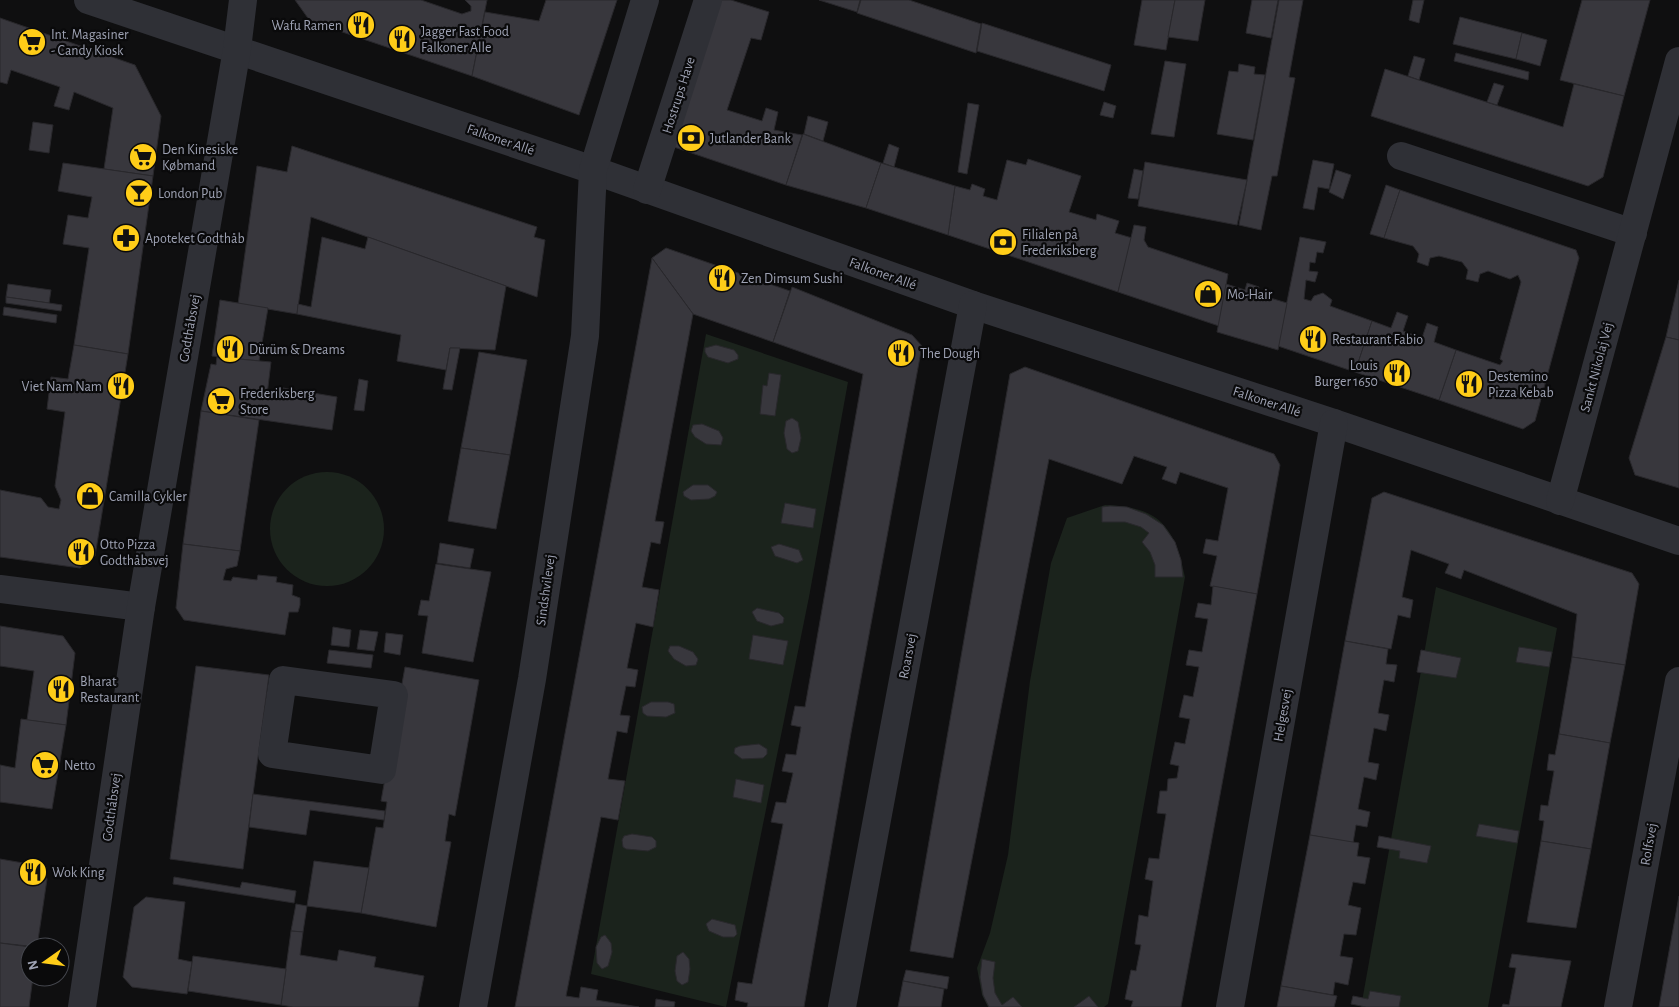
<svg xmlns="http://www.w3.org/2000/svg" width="1679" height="1007" font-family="'Alegreya Sans',sans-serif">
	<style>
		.green { fill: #1b231c }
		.building { fill: #38373d; stroke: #29282c }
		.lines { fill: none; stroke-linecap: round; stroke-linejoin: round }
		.minor { stroke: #2f3036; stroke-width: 28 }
		.labels { text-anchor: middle; stroke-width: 4.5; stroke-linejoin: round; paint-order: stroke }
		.poi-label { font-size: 14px; fill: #9ea2b3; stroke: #0a0a0b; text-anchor: start }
		.street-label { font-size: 14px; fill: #9ea2b3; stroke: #0a0a0b }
	</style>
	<rect width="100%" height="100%" fill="#0f0f10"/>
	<!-- green -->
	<g class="green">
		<path d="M706,334L848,382L809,597L726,1007L591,974Z"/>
		<circle cx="327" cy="529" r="57"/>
		<path d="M1105,505C1160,507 1174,526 1185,577L1108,1004L1104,1007H988L982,995L977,968L990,933L1008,855L1030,681L1051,563L1067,518Z"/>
		<path d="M1436,587L1557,628L1488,1007H1361Z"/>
	</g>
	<!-- building -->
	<g class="building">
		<path d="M295,0H421L462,14L471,11V6L465,0H487L472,76L310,21Z"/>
		<path d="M546,0H617L579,115L472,76L485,12L539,21Z"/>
		<path d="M720,0H731L769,12L761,40L751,38L727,110L762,121L766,108L778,112L774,130L802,135L786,185L671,146Z"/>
		<path d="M819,0H860L857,12Z"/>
		<path d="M861,0H909L981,24L976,53L857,13Z"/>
		<path d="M1142,0H1175L1166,50L1134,45Z"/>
		<path d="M1175,0H1205L1198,41L1168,37Z"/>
		<path d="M1252,0H1278L1271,38L1246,33Z"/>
		<path d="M1279,0H1303L1289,77L1295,78L1277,176H1272L1261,230L1239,225Z"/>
		<path d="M1413,0H1424L1419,23L1409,20Z"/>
		<path d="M1582,0H1650L1624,96L1560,80Z"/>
		<path d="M1460,17L1522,33L1516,59L1453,44Z"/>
		<path d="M0,18L135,65L161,116L153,176L104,169L113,108L74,92L69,110L54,106L60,87L11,70L7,84L0,82Z"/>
		<path d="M982,23L1111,65L1104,91L977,51Z"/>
		<path d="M1522,33L1547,40L1540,66L1516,59Z"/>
		<path d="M1456,53L1529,72L1528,80L1454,61Z"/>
		<path d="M1414,56L1425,59L1419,80L1408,76Z"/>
		<path d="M1165,61L1186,64L1174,137L1151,134Z"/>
		<path d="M1239,64L1255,67L1254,74L1265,75L1253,140L1217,134L1229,71L1238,72Z"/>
		<path d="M1385,69L1563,127L1574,84L1624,96L1603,177L1588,186L1371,116Z"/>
		<path d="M1494,83L1504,86L1497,105L1487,102Z"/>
		<path d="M1104,102L1116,106L1113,118L1100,115Z"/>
		<path d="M968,103L979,105L967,174L958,172Z"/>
		<path d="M808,116L828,122L823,141L804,134Z"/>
		<path d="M33,122L53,125L49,153L29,150Z"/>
		<path d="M803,134L881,163L866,208L786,185Z"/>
		<path d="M889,144L899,148L894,167L883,163Z"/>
		<path d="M292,146L537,227L534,237L545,240L537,297L311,217L297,314L238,304L257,166L287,172Z"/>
		<path d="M1028,159L1081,176L1069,212L1096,220L1097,214L1119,221L1115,233L1132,238L1118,292L948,235L955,186L970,190L972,184L985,189L983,196L997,200L1007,160L1026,165Z"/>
		<path d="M1313,160L1334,164L1329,189L1318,187L1314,210L1303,208Z"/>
		<path d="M1145,162L1247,180L1237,225L1138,206Z"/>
		<path d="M63,163L153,176L128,354L74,345L89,248L63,244L68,215L88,218L92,197L58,191Z"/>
		<path d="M881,163L955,186L948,235L866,208Z"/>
		<path d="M1134,169L1143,171L1138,199L1128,198Z"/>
		<path d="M1336,170L1351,175L1343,199L1329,192Z"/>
		<path d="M1386,185L1400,190L1384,238L1370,234Z"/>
		<path d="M1400,190L1576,250L1579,258L1535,421L1523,429L1439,400L1456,350L1500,365L1503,361L1500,359L1521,282L1518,275L1510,279L1488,271L1480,274L1478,282L1466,279L1468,270L1462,262L1439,256L1430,258L1428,266L1417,262L1419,254L1413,246L1384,238Z"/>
		<path d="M1134,225L1146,227L1144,240L1148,247L1228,274L1219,326L1118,292Z"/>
		<path d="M322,237L365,249L368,237L506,286L495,350L450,348L446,370L397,361L401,335L297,314L298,304L311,307Z"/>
		<path d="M1300,237L1326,242L1323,253L1317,252L1315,263L1310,262L1309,271L1318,272L1315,282L1306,280L1304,299L1311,301L1314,296L1323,293L1332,300L1330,306L1372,321L1355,372L1278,346Z"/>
		<path d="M666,248L790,291L773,342L693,314L652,258Z"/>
		<path d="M652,258L693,314L655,521L664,522L660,544L651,542L642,587L659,590L653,627L636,623L627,668L638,670L635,687L626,686L620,715L630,716L627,733L617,731L608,779L625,781L618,820L601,817L566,996L579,998L581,987L598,990L596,1000L639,1007H515Z"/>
		<path d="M1679,280V340L1666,337Z"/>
		<path d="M1247,283L1259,287L1257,294L1287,303L1278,350L1217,332L1226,284L1245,290Z"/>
		<path d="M8,284L51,290L49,303L6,297Z"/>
		<path d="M792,287L912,335L922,346L851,733L804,1007H747L748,1003L735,1000L738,982L752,984L783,824L771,822L776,802L786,803L793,773L782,771L786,754L796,755L801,727L791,725L795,706L805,707L863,374L773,342Z"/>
		<path d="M6,297L49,303L62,305L61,311L6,303Z"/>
		<path d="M220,300L268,308L259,361L212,356Z"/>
		<path d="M4,307L57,315L56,323L3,315Z"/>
		<path d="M1397,312L1408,316L1403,331L1422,338L1427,323L1438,327L1434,342L1456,350L1439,400L1355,372L1372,321L1391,328Z"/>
		<path d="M1666,337L1679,340V488L1635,475L1629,458Z"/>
		<path d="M74,345L128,354L95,556L80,568L0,557V490L41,498L48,507L59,509L61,500L55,486L65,412L47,409L51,377L68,379Z"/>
		<path d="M716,345L734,350L738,355V359L728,363L708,357L705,352V348Z"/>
		<path d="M450,348H460L452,390L443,389Z"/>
		<path d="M479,352L527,360L510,455L461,448Z"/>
		<path d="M217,357L271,362L267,395L282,397L283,388L337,397L332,430L201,411L211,364L216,365Z"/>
		<path d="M1025,367L1274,454L1280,465L1257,594L1210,586L1217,556L1203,553L1206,539L1218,541L1228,488L1180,472L1176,484L1162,479L1167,467L1134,456L1122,484L1049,459L953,958L910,951L1010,374Z"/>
		<path d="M769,373L781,375L775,416L760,414L763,385L767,386Z"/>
		<path d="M359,379L368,381L364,411L354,410Z"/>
		<path d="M201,411L259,420L240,551L183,544Z"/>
		<path d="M792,418L798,422L801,438L798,451L792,453L787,449L784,433L786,421Z"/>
		<path d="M702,424L719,431L723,438L721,445L706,444L695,437L691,431L693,425Z"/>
		<path d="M461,448L510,455L496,529L448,521Z"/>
		<path d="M693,485H708L717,492L715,496L709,499L691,500L684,496L683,492Z"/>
		<path d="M1384,492L1632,573L1639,584L1625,665L1572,657L1577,614L1464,570L1461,579L1445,573L1449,564L1411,550L1402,597L1413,600L1410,618L1398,615L1391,649L1345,641L1372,498Z"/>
		<path d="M785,503L816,509L813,528L781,523Z"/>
		<path d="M1110,506L1127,507L1146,514L1163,525L1175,542L1181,560L1183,577H1155V565L1150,552L1142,542L1149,533L1141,527L1125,522H1102V507Z"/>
		<path d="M440,543L474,549L470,568L437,563Z"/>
		<path d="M183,544L240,551L237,566L226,569L223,580L231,581L233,577L257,580L258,575L277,577L276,582L293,585L292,595L300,598V605L298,612H289L285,635L184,620L176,608Z"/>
		<path d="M779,544L799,550L803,560L797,563L775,556L771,547Z"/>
		<path d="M436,564L491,572L473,662L422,653L428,616L418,615L421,600L429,601Z"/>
		<path d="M1213,586L1257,594L1181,1007H1131L1133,1001L1125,999L1131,970L1136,971L1141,945L1135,944L1139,915L1148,917L1153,881L1145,879L1149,858L1159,859L1166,814L1157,813L1160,791H1167L1168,779L1177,778L1179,766L1170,764L1175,742L1185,744L1190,719L1179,717L1184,695L1193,697L1199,667L1186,665L1189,650L1202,652L1208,619L1195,617L1198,603L1211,605Z"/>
		<path d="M757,608L779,613L784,618L783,623L771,626L757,621L752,612Z"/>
		<path d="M0,626L63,636L75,653L66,725L27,720L34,671L0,666Z"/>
		<path d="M333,627L351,630L349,647L331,645Z"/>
		<path d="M360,630L378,632L374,651L357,649Z"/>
		<path d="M386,633L403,635L400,655L384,652Z"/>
		<path d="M753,635L788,641L783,665L749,659Z"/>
		<path d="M1345,641L1388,649L1386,664L1397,665L1394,682L1384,680L1378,713L1389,715L1386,731L1374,728L1368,762L1379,764L1376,780L1364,777L1358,809L1370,812L1367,827L1356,825L1353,843L1310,835Z"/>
		<path d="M670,646H679L693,652L698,659L696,665L686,666L674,659L668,651Z"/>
		<path d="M1519,647L1552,652L1549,667L1516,662Z"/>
		<path d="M329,650L373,655L371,668L327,663Z"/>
		<path d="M1421,650L1461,658L1456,678L1417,672Z"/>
		<path d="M1572,657L1625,665L1610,743L1559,734Z"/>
		<path d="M196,666L269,675L243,869L170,859Z"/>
		<path d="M405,667L479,680L455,816L449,814L445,841L451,842L436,927L361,913L376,827L383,828L387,802L381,801Z"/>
		<path d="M651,702H668L674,704L675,713L666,717L647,716L643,713L642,707Z"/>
		<path d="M21,719L66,725L52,809L0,802V765L15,768Z"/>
		<path d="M1559,734L1610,743L1591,849L1541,841L1544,821L1539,820L1541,805L1548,806L1554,771L1547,770L1549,754L1555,755Z"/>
		<path d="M759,744L767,749V754L763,758L742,759L734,753L735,748L740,746Z"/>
		<path d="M736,779L764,785L761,803L733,797Z"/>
		<path d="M253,794L385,811L384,820L310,810L306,835L249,827Z"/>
		<path d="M1479,824L1519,831L1517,843L1476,836Z"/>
		<path d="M632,834L652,837L656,841V847L648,851L626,849L623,847L622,840L624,836Z"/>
		<path d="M1310,835L1359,843L1357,856L1370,858L1365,884L1353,882L1348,905L1361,908L1356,935L1344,934L1340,956L1353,958L1348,985L1335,982L1333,995L1281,986Z"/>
		<path d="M1379,836L1431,846L1427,863L1399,858L1400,851L1377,847Z"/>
		<path d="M1541,841L1591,849L1576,928L1527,922Z"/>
		<path d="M0,859L41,866L47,879L37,947L0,943Z"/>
		<path d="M314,861L369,868L361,913L307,906Z"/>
		<path d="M174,877L240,888L242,882L296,891L294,903L173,884Z"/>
		<path d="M1679,896V1007H1659Z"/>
		<path d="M146,897L185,902L178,959L192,962L187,994L132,987L123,977L134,907Z"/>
		<path d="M296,904L307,906L303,932L291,931Z"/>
		<path d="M712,919L735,925L737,934L734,937H723L709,931L706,924Z"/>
		<path d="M291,931L303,932L300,955L337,961L339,950L376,957L374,967L424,976L418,1007H293L281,1005Z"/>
		<path d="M605,935L611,943L612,952L608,966L602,969L597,963L596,947L601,937Z"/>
		<path d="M0,943L30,947V977H33L29,1007H0Z"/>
		<path d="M683,952L689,959L690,969L688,982L682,985L677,981L675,971L677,956Z"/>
		<path d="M1512,954L1571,961L1561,1007H1502L1503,1004L1509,1005L1516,968L1509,967Z"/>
		<path d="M193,956L286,969L281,1005L188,991Z"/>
		<path d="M982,959L995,962L993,978L995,993L1002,1005L1013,997L1022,1007H989L983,995L980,977Z"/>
		<path d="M906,970L949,977L947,989L903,981Z"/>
		<path d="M903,981L944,989L941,1007H898Z"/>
		<path d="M1281,986L1337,996L1334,1007H1277Z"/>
		<path d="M1370,991L1401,996L1399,1007H1366L1351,1004L1353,996L1368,999Z"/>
		<path d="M1089,996L1098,1007H1074Z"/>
		<path d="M656,999L675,1002L674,1007H655Z"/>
	</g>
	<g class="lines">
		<!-- minor -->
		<g class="minor">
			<path d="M88,0L593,170L973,305L1334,423L1679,541"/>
			<path d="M1401,156L1633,233"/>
			<path d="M647,190L708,0"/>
			<path d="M1560,501L1679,61"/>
			<path d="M0,589L141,607"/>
			<path d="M283,680L394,695L382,770L272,754Z"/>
			<path d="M82,1007L141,607L237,49L243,0"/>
			<path d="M473,1007L532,679L585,336L593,170L645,0"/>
			<path d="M842,1007L973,305"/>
			<path d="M1230,1007L1334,423"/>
			<path d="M1618,1007L1679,681"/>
		</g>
	</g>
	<!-- icons -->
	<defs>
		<symbol id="restaurant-disc" viewBox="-11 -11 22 22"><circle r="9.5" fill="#ffcd18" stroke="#0a0a0b"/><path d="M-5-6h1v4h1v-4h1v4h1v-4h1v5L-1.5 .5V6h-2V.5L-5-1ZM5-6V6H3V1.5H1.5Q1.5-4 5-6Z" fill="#111"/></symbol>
		<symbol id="supermarket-disc" viewBox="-11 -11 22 22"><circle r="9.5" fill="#ffcd18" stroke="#0a0a0b"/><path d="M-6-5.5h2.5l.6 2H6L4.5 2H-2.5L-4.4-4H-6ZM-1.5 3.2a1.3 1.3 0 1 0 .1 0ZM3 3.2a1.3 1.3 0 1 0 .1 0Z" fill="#111"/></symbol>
		<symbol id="bank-disc" viewBox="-11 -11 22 22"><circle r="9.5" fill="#ffcd18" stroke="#0a0a0b"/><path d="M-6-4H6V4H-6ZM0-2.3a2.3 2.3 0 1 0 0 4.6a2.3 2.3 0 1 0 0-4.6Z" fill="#111"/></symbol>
		<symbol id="bar-disc" viewBox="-11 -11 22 22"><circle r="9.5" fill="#ffcd18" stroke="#0a0a0b"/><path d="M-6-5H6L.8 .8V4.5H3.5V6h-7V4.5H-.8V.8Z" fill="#111"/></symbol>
		<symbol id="pharmacy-disc" viewBox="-11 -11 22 22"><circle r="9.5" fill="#ffcd18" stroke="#0a0a0b"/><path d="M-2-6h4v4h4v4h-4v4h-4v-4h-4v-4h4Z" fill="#111"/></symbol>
		<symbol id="shop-disc" viewBox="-11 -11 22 22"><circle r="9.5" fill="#ffcd18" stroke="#0a0a0b"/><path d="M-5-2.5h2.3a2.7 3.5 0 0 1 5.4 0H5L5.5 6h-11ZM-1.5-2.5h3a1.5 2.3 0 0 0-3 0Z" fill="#111"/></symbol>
	</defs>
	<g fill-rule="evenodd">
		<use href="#restaurant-disc" x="345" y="9" width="32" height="32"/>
		<use href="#restaurant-disc" x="386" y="23" width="32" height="32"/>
		<use href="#supermarket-disc" x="16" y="26" width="32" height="32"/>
		<use href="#bank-disc" x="675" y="122" width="32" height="32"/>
		<use href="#supermarket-disc" x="127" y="141" width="32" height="32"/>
		<use href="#bar-disc" x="123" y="177" width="32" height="32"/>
		<use href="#pharmacy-disc" x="110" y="222" width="32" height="32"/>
		<use href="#bank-disc" x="987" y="226" width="32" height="32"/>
		<use href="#restaurant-disc" x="706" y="262" width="32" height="32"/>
		<use href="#shop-disc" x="1192" y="278" width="32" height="32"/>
		<use href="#restaurant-disc" x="1297" y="323" width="32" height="32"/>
		<use href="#restaurant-disc" x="214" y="333" width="32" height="32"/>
		<use href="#restaurant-disc" x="885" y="337" width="32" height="32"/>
		<use href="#restaurant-disc" x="1381" y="357" width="32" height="32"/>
		<use href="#restaurant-disc" x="1453" y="368" width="32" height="32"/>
		<use href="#restaurant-disc" x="105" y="370" width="32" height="32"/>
		<use href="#supermarket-disc" x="205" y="385" width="32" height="32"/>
		<use href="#shop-disc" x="74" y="480" width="32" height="32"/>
		<use href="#restaurant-disc" x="65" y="536" width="32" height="32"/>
		<use href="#restaurant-disc" x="45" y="673" width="32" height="32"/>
		<use href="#supermarket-disc" x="29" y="749" width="32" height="32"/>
		<use href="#restaurant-disc" x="17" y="856" width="32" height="32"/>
	</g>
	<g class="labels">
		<!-- poi labels -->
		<g class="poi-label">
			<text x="342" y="30" text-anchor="end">Wafu Ramen</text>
			<text x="421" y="36">Jagger Fast Food<tspan x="421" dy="16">Falkoner Alle</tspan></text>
			<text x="51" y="39">Int. Magasiner<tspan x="51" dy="16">- Candy Kiosk</tspan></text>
			<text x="710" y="143">Jutlander Bank</text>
			<text x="162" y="154">Den Kinesiske<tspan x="162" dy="16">Købmand</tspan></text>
			<text x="158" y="198">London Pub</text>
			<text x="1022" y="239">Filialen på<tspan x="1022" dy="16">Frederiksberg</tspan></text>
			<text x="145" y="243">Apoteket Godthåb</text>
			<text x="741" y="283">Zen Dimsum Sushi</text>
			<text x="1227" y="299">Mo-Hair</text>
			<text x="1332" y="344">Restaurant Fabio</text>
			<text x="249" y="354">Dürüm &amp; Dreams</text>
			<text x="920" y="358">The Dough</text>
			<text x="1378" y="370" text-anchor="end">Louis<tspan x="1378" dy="16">Burger 1650</tspan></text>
			<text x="1488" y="381">Destemino<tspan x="1488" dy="16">Pizza Kebab</tspan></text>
			<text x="102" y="391" text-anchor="end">Viet Nam Nam</text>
			<text x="240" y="398">Frederiksberg<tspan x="240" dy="16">Store</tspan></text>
			<text x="109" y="501">Camilla Cykler</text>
			<text x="100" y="549">Otto Pizza<tspan x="100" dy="16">Godthåbsvej</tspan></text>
			<text x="80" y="686">Bharat<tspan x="80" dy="16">Restaurant</tspan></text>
			<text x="64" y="770">Netto</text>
			<text x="52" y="877">Wok King</text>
		</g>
		<!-- street labels -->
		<g class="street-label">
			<text transform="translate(678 95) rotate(-72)" y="5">Hostrups Have</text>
			<text transform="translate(501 139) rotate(19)" y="5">Falkoner Allé</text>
			<text transform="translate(883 273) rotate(20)" y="5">Falkoner Allé</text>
			<text transform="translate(189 328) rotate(-80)" y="5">Godthåbsvej</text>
			<text transform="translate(1596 367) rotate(-75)" y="5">Sankt Nikolaj Vej</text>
			<text transform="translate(1267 401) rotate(18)" y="5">Falkoner Allé</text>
			<text transform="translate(545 590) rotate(-82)" y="5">Sindshvilevej</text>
			<text transform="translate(907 656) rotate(-79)" y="5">Roarsvej</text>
			<text transform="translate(1282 715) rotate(-80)" y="5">Helgesvej</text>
			<text transform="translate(111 807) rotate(-82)" y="5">Godthåbsvej</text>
			<text transform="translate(1648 844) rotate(-80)" y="5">Rolfsvej</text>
		</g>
	</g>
	<!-- north arrow -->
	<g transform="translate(45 962) rotate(256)"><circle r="24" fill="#0a0a0b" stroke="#45474e"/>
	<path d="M0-4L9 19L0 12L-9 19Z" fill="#ffcd18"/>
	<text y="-8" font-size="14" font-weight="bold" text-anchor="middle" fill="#9ea2b3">N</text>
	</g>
</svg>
